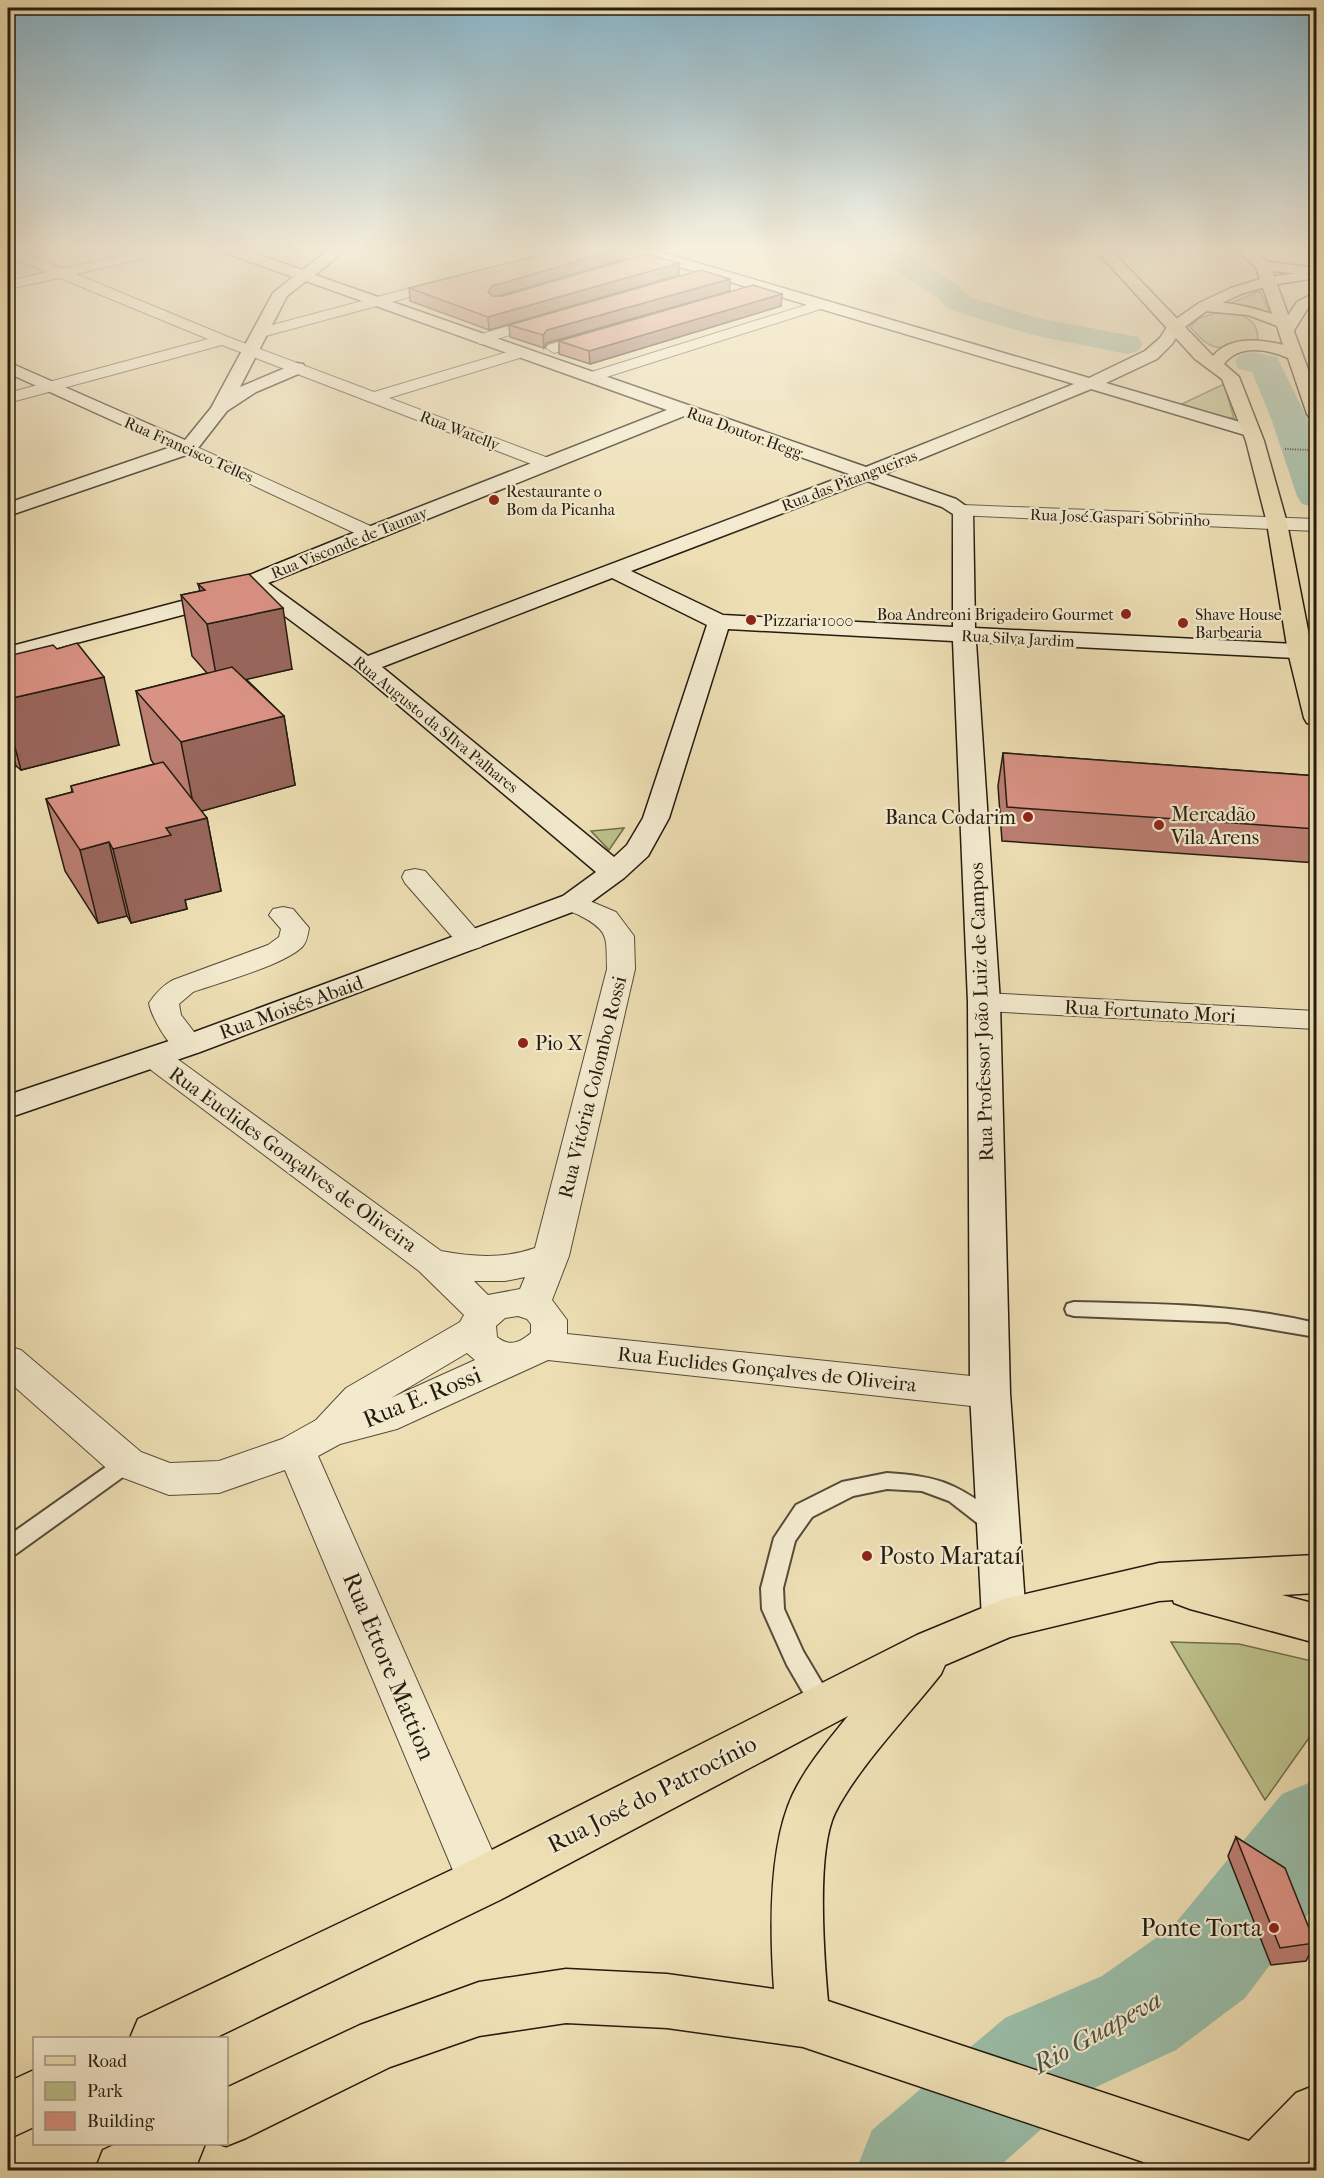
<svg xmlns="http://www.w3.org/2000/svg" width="1324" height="2178" font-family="'IM FELL French Canon',serif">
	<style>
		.green { fill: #bcc08a; stroke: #706e4d; stroke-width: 1.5 }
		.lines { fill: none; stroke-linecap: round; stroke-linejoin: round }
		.river { fill: #9abda8; fill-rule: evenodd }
		.lane-casing { stroke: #564c39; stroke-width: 4 }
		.street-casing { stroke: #564c39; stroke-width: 2 }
		.secondary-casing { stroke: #241c10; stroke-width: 3 }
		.primary-casing { stroke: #241c10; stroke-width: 3 }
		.path { stroke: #241c10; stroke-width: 2; stroke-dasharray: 1 1.5; stroke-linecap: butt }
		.lane { fill: #f3eace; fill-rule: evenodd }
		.street { fill: #f3eace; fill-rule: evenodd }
		.secondary { fill: #f3eace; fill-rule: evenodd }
		.primary { fill: #eddeb3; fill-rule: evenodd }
		.wall { fill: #bb7e72; stroke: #241c10; stroke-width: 1.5 }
		.shaded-wall { fill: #99665c; stroke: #241c10; stroke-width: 1.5 }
		.building { fill: #da9284; stroke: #241c10; stroke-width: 1.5 }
		.poi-dot { fill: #8f2418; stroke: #f3eace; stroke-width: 2 }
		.labels { text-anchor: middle; stroke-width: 4.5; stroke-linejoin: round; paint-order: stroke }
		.far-street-label { font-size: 16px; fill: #241c10; stroke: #f3eace }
		.far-poi-label { font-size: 16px; fill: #241c10; stroke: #f3eace; text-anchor: start }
		.poi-label { font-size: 20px; fill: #241c10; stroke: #f3eace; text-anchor: start }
		.street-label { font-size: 20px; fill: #241c10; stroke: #f3eace }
		.near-street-label { font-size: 24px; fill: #241c10; stroke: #f3eace }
		.near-poi-label { font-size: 24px; fill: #241c10; stroke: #f3eace; text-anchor: start }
		.near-water-label { font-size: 26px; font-style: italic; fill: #4d5445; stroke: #f3eace }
	</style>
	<rect width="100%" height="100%" fill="#eddeb3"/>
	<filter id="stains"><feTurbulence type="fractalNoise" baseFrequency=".00333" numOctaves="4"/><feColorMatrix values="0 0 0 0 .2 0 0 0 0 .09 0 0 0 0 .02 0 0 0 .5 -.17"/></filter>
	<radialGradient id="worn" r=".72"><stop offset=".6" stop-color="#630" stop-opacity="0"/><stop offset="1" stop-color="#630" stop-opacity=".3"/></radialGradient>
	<!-- green -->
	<g class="green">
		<path d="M1260,291L1270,314L1228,304Z"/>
		<path d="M1219,312C1239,314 1257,315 1258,338C1249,346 1224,350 1212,346C1203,342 1196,334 1190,327L1199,318Z"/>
		<path d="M1224,384L1234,418H1223L1182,404Z"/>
		<path d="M624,828L609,850L591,831Z"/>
		<path d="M1171,1642L1239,1644L1316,1662V1728L1265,1800Z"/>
	</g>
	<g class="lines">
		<!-- river -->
		<g class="river">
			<path d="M861,246H895L956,284L970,297L1038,318L1138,337L1143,344L1138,351L1127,354L1033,335L948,309L936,296L865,252Z"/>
			<path d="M1251,352L1277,357L1307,418L1316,445V507L1302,504L1297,496L1271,418L1252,372L1239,369L1235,362L1239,355Z"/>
			<path d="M1316,1780V1904L1245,1998L1176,2050L1081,2094L995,2170H856L872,2130L1005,2018L1102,1976L1173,1926L1282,1794Z"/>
		</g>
		<defs>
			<g id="lane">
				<path d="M1074,1302C1156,1304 1237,1304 1316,1323V1337L1227,1322L1074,1316L1067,1314L1065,1309L1067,1304Z"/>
				<path d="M127,1455L134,1457L137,1463L134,1469L16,1554L8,1557V1536L120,1457Z"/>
				<path d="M887,1473C941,1476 958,1485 1001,1517L1004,1523L1001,1529L993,1532L985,1529L949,1501L922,1491L887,1489L853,1496L812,1517L795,1541L783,1588L784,1609L803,1651L835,1705L831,1713L823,1716L815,1713L787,1665L762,1609L761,1588L774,1538L796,1505L842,1482Z"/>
			</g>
			<g id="street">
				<path d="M164,246H190L183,250L76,274L228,337L374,392L514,350H526L528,353L526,356L389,398L551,459L554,463L551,467H539L222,345L8,403V393L208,339L60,278L8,289V281L47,272L8,256V247L63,269Z"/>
				<path d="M449,278L456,282L454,285L262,337L254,332L257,329Z"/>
				<path d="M822,300L829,304L827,307L597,380L591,382L583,377L585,374Z"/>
				<path d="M549,314L554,316L557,319L554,322L480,344L472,339L475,336Z"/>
				<path d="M600,330L608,335L605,338L554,353L546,348L548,345Z"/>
				<path d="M188,443L377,529L380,533L377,537H363L182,452L179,448L182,444Z"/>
				<path d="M963,505L1316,519V531L956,515L953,511L956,507Z"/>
				<path d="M415,869L425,871L481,935L485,941L481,947L471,950L461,947L405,883L402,877L405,871Z"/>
				<path d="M573,894L616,912L634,936L635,969L569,1256L552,1300L567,1320V1334L990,1378L1003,1383L1009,1393L1003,1403L990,1408L548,1360L397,1429L340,1444L318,1456L506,1882L499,1899L482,1906L465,1899L285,1470L219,1493L169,1495L113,1474L8,1381V1346L21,1350L141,1452L170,1463L219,1461L282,1439L316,1420L346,1388L460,1322L464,1315L419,1271L143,1064L139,1057L143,1050L154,1047L165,1050L441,1251C473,1257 504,1259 535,1248L607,969C606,937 610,931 579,915C571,912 564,909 559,902L563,896ZM525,1277L520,1289L488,1295L474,1281H505ZM518,1316L527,1319L531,1324V1333C519,1343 510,1347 497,1337L496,1326L505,1318ZM467,1353L475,1360L391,1398Z"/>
				<path d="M283,907L293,909L309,928C308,934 307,941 303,946C287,964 219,983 193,992L179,1004L181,1015L204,1045L200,1052C193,1053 187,1055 180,1052C168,1046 151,1016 149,1003C156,993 162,986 173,980L268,945L279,937L281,929L269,915L273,909Z"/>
				<path d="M984,993L1316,1011V1029L984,1011L974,1008L969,1002L974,996Z"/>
			</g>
			<g id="secondary">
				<path d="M212,246H233L302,270L334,246H350L315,275L866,467L1074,384L619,249L617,246H640L1089,378L1145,351L1160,338L1169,324L1199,303L1231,288L1264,278L1316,270V278L1271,285L1241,294L1209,309L1181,330L1172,344L1157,359L1106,383L1257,427L1260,431L1257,435H1245L1091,389L884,474L956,499L973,511L975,628L1316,645V659L976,642L1000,1002L1010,1393L1026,1619L1020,1633L1004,1639L988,1633L982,1619L970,1393L968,1002L953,641L728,629L669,818L648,856L624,878L583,908L200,1052L8,1118V1095L178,1038L563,896L596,872L357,670L250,590L209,608L8,661V647L193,598L363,529L667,410L306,281L287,296L240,387L297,363L303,364L305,368L303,372L256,392L227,411L195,452L8,516V503L171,447L8,373V362L185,440L211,408L273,293L293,277L214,249ZM684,416L849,474L368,656L268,583ZM867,481L942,507L953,514V627L723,615L631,571ZM612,578L707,625L643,818L627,845L614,857L382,667Z"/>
				<path d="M1316,292V303L1308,308L1293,332H1281L1279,329L1297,302Z"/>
			</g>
			<g id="primary">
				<path d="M1092,246H1107L1213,356C1229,336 1261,339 1283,345L1277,326L1248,315L1204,311L1196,306C1207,295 1258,309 1272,314L1256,268L1232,246H1248L1267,262L1316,268V276L1272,271L1290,320L1294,324L1292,326L1316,391V419L1310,418L1307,414L1288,358C1267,349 1239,344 1224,364L1239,377L1264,441L1287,523L1316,671V725L1307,723L1304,718L1288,652L1267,523L1246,441L1222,379L1195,359Z"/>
				<path d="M1316,1555V1593L1282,1595L1316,1604V1643L1190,1609L1174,1603L1173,1600L1159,1601L1010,1637L945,1665L941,1674C908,1716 858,1767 835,1813C816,1853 824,1956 828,2001L1249,2141L1296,2093L1316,2085V2153L1300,2170H1167L803,2047L667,2028L566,2023L479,2036L390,2067L246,2138L226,2146L220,2144H226V2088L360,2025L479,1982L566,1969L667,1974L774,1989C770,1932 768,1847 793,1794C807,1765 828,1741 848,1716L500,1900L215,2038H130L138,2019L464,1864L917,1635L1004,1599L1159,1563Z"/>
				<path d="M34,2070V2127L8,2139V2082Z"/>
				<path d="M116,2144H205L197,2164L184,2170H95L103,2150Z"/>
			</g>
		</defs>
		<!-- lane casing -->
		<use href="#lane" class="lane-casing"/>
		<!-- street casing -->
		<use href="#street" class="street-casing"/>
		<!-- secondary casing -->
		<use href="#secondary" class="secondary-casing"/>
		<!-- primary casing -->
		<use href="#primary" class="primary-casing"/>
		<!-- path -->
		<path class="path" d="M1285,449L1309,450L1312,458H1316"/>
		<!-- lane -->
		<use href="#lane" class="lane"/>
		<!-- street -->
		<use href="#street" class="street"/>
		<!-- secondary -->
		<use href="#secondary" class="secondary"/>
		<!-- primary -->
		<use href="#primary" class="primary"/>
	</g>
	<!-- wall -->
	<g class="wall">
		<path d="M624,259L499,296L679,263V275L489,330L410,301L409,288Z"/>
		<path d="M730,291L547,343L544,348L510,337L509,325Z"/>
		<path d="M782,294L781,306L590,364L559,354V341Z"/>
		<path d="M198,584L292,669L246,679L284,716L295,785L201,811L207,818L221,891L185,900L187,909L131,923L127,916L98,923L65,871L46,799L72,792L71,786L154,764L151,760L136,691L207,673L192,656L181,595L200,591Z"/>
		<path d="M8,656L119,745L21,770L16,766L8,769Z"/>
		<path d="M1003,753L1317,776V863L1002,841L998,786Z"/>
		<path d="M1236,1837L1315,1943L1306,1961L1271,1965L1228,1856Z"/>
	</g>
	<!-- shaded-wall -->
	<g class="shaded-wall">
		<path d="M623,248L624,259L492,298L488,292L492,286Z"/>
		<path d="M679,263V275L489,330L488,317Z"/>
		<path d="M730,279V291L547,343L544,348L543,335L547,330Z"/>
		<path d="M782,294L781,306L590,364L589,351Z"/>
		<path d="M283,608L292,669L218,686L207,624Z"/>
		<path d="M104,677L119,745L21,770L8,721V699Z"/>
		<path d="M284,716L295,785L195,813L181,742Z"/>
		<path d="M8,733L16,766L8,769Z"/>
		<path d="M207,818L221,891L185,900L187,909L131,923L113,849L166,828Z"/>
		<path d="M109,842L127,916L98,923L80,850Z"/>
	</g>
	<!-- building -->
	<g class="building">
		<path d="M576,246H618L623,248L492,286L488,292L492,296H503L646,254L679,263L488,317L409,288Z"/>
		<path d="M701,270L730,279L547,330L543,335L509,325Z"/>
		<path d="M753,285L782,294L589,351L559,341Z"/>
		<path d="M249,574L283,608L207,624L181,595L205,590L198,584Z"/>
		<path d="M77,643L104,677L8,699V656L53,645L57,649Z"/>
		<path d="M232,667L284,716L181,742L136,691Z"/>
		<path d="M1003,753L1317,776V829L1007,807Z"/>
		<path d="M163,762L207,818L166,828L171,835L113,849L109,842L80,850L46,799L73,792L71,786Z"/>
		<path d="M1236,1837L1285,1868L1315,1943L1280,1948Z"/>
	</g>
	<!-- sky -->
	<linearGradient id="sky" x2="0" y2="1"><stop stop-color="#89b8ce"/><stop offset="0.45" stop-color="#f7f0dd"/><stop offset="1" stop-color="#f7f0dd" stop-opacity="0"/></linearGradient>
	<rect width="1324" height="551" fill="url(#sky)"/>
	<!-- markers -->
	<g class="poi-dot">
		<circle cx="494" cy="500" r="6"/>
		<circle cx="1126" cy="614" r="6"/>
		<circle cx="751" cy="620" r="6"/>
		<circle cx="1183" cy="623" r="6"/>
		<circle cx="1028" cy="817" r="6"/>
		<circle cx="1159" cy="825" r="6"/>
		<circle cx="523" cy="1043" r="6"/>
		<circle cx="867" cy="1556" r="6"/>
		<circle cx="1274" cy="1928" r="6"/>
	</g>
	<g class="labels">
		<!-- far-street labels -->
		<g class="far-street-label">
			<text transform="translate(460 430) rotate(21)" y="6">Rua Watelly</text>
			<text transform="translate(745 432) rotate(20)" y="6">Rua Doutor Hegg</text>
			<text transform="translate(189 449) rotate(24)" y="6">Rua Francisco Telles</text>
			<text transform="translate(849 480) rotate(-21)" y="6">Rua das Pitangueiras</text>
			<text transform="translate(1120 517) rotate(2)" y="6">Rua José Gaspari Sobrinho</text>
			<text transform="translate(349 542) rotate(-22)" y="6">Rua Visconde de Taunay</text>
			<text transform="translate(1018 638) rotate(3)" y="6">Rua Silva Jardim</text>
			<text transform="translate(436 724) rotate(39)" y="6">Rua Augusto da SIlva Palhares</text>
		</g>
		<!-- far-poi labels -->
		<g class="far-poi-label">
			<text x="506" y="497">Restaurante o<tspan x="506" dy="18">Bom da Picanha</tspan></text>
			<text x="1114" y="620" text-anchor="end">Boa Andreoni Brigadeiro Gourmet</text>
			<text x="1195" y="620">Shave House<tspan x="1195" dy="18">Barbearia</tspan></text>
			<text x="763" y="626">Pizzaria 1000</text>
		</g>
		<!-- poi labels -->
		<g class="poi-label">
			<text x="1171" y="821">Mercadão<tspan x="1171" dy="23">Vila Arens</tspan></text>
			<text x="1016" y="824" text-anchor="end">Banca Codarim</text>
			<text x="535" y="1050">Pio X</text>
		</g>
		<!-- street labels -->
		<g class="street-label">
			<text transform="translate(291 1007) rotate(-20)" y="7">Rua Moisés Abaid</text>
			<text transform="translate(1150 1011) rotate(3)" y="7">Rua Fortunato Mori</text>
			<text transform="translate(981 1012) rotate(-92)" y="7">Rua Professor João Luiz de Campos</text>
			<text transform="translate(592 1087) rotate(-76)" y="7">Rua Vitória Colombo Rossi</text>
			<text transform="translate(293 1159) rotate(36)" y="7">Rua Euclides Gonçalves de Oliveira</text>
			<text transform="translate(767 1369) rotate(6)" y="7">Rua Euclides Gonçalves de Oliveira</text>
		</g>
		<!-- near-street labels -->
		<g class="near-street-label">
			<text transform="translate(422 1397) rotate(-22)" y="8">Rua E. Rossi</text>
			<text transform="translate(389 1666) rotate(67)" y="8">Rua Ettore Mattion</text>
			<text transform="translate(652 1794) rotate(-27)" y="8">Rua José do Patrocínio</text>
		</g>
		<!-- near-poi labels -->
		<g class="near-poi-label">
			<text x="879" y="1564">Posto Marataí</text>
			<text x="1262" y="1936" text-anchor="end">Ponte Torta</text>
		</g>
		<!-- near-water labels -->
		<g class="near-water-label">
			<text transform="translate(1097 2032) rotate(-29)" y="9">Rio Guapeva</text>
		</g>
	</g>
	<!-- margin -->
	<rect width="1324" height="2178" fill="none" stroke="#eddeb3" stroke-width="30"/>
	<rect x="9" y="9" width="1306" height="2160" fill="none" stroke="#241c10" stroke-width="3"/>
	<rect x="15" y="15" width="1294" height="2148" fill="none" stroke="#241c10" stroke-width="1.5"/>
	<!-- legend -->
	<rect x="33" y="2037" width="195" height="108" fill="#f3eace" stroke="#a09882" stroke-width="1.5"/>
	<rect x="45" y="2056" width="30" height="9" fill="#eddeb3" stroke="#a09882" stroke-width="1.5"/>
	<text x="87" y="2067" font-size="18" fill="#241c10">Road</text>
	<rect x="45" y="2082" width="30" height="18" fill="#bcc08a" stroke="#a09882" stroke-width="1.5"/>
	<text x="87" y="2097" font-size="18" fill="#241c10">Park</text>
	<rect x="45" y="2112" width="30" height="18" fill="#da9284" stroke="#a09882" stroke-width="1.5"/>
	<text x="87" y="2127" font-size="18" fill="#241c10">Building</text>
	<rect width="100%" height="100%" filter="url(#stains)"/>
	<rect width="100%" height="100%" fill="url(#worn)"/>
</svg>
